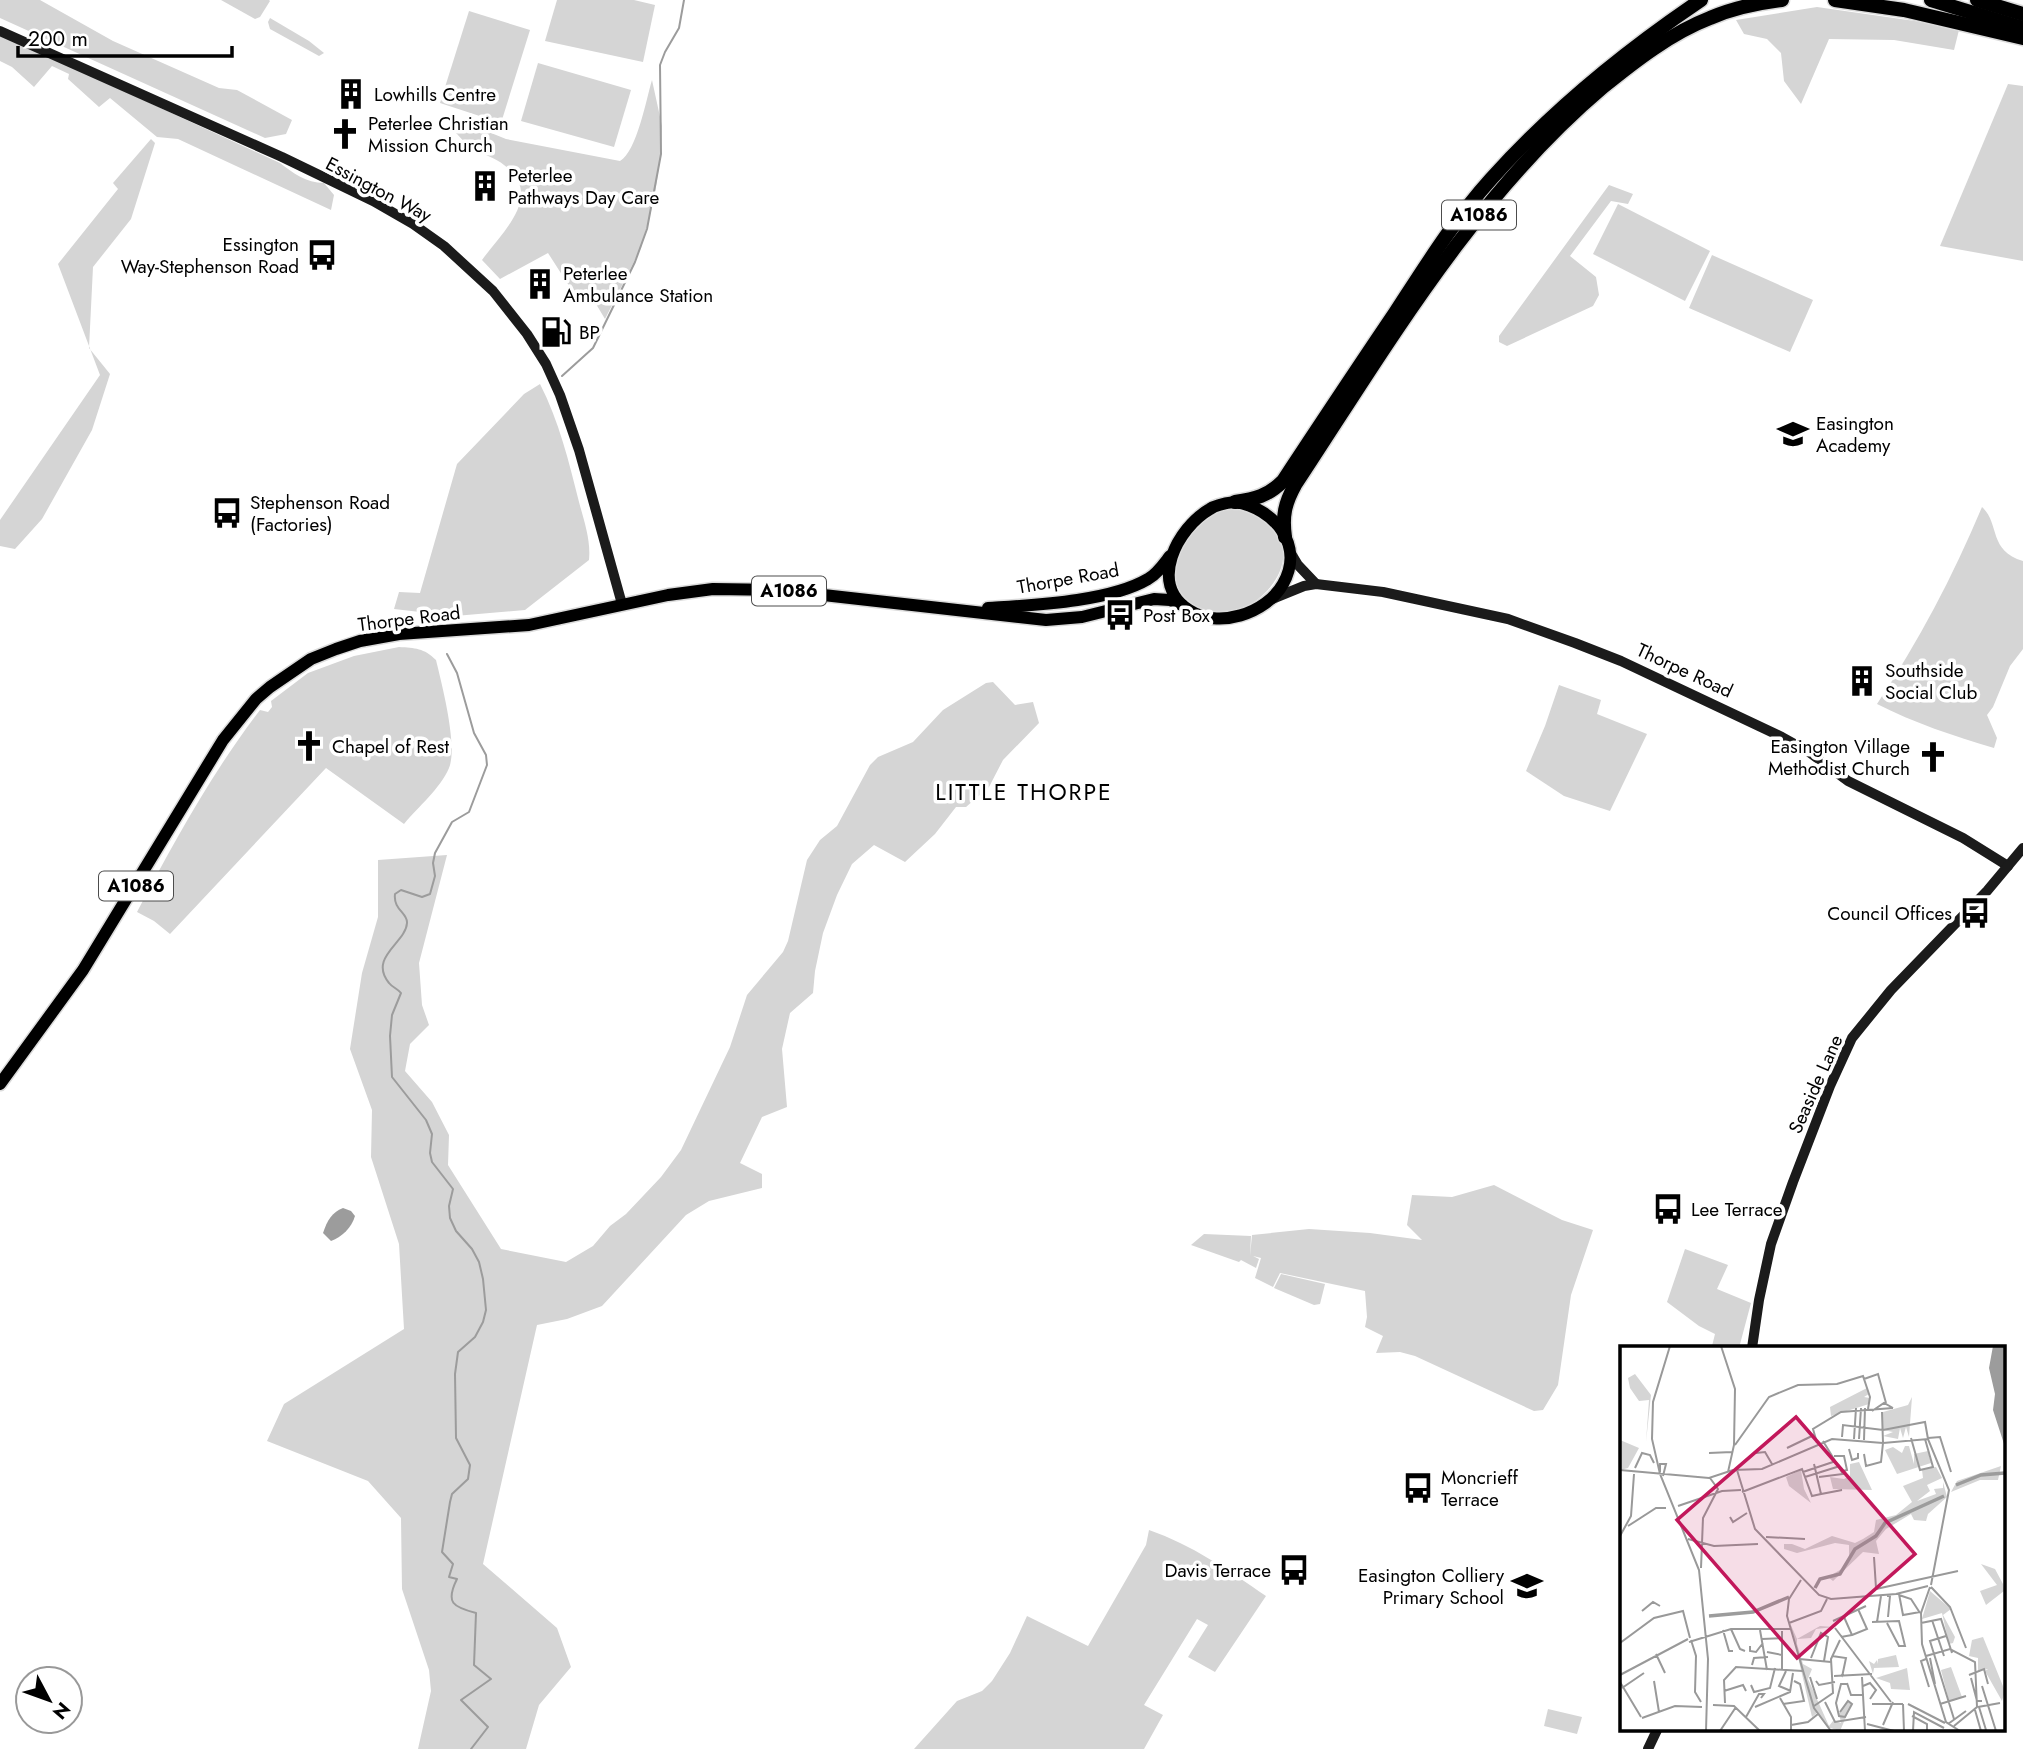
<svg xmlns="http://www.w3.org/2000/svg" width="2023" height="1749" font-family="Jost,sans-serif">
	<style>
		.green { fill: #d5d5d5 }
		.water { fill: #9c9c9c }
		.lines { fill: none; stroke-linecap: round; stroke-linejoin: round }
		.stream { stroke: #9c9c9c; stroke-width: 2 }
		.primary-casing { stroke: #dbdbdb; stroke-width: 15 }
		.highway-casing { stroke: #dbdbdb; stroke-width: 17 }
		.secondary { stroke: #1b1b1b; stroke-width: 10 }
		.primary { stroke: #000; stroke-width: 12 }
		.highway { stroke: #000; stroke-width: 14 }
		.labels { text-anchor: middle; stroke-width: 7; stroke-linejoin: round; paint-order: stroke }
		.shield { fill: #fff; stroke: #4c4c4c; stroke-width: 2 }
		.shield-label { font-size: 18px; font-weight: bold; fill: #000 }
		.poi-label { font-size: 19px; fill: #000; stroke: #fff; text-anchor: start }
		.street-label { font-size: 19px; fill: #000; stroke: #fff }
		.quarter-label { font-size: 23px; letter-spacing: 2px; fill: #000; stroke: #fff }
		.inset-river { fill: none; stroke: #9c9c9c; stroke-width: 3.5 }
		.inset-road { fill: none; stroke: #999; stroke-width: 2 }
		.view { fill: #c2185b; fill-opacity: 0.15; stroke: #c2185b; stroke-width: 3.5 }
		.inset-edge { fill: none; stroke: #000; stroke-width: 3.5 }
	</style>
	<rect width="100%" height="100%" fill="#fff"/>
	<!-- green -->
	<g class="green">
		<path d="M0,0H40L113,41L219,88L237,90L292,120L286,134L265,138L0,18Z"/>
		<path d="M221,0H269L270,1L260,17L255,19Z"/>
		<path d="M557,0H634L655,5L643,62L545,41Z"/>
		<path d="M1817,7L1915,21L1959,30L1954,50L1894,40L1829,39L1801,104L1784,81L1781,53L1767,39L1744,34L1736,20Z"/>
		<path d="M469,11L530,30L501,123L440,103Z"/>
		<path d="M270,18L309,41L324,53L319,56L270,29L268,22Z"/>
		<path d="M0,34L280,163C293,173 306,183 324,183L334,195L331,210L178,139L157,137L110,98L99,107L68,79L69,74L52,66L34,87L12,67L0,61Z"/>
		<path d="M538,63L631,90L614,147L521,121Z"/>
		<path d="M652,80L662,126L661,154L654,200L641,248L605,319L587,289L573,292L548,253L500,279L482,260C502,232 545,195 504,165C496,158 484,155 475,150C467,146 461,138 455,132L459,120L506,139L620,161C637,151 646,100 652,80Z"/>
		<path d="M2008,84L2023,86V261L1940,246Z"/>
		<path d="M151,139L155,143L131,219L93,267L89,348L110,374L92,430L42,519L15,549L0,546V520L100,375L58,264L118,189L113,183Z"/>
		<path d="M1609,185L1633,194L1628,204L1611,201L1570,256L1596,277L1599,295L1593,306L1507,346L1499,342V336Z"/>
		<path d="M1618,204L1710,251L1685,301L1593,254Z"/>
		<path d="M1712,255L1813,300L1790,352L1689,308Z"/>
		<path d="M540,384C559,421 569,462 579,502C584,521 591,540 589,560L525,610L455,616L394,609L399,592L420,593L457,464L524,394Z"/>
		<path d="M1982,507C2000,523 1988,551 2023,561V649L2010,666L1993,707L1987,715L1997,738L1994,748C1954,736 1914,723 1877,704C1919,641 1953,576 1982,507Z"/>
		<path d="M1227,508C1244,508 1253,512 1266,522C1317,561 1244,634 1198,609C1158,587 1176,539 1208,517C1213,513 1221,511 1227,508Z"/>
		<path d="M399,647C415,648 424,648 436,660C442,685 458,746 449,768C440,789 418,807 404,824L326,768L170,934L154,921L137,912C174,842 211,774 260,710L268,712L272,707L271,701L308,673L354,656Z"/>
		<path d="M993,682L1015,705L1033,702L1039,723L1003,760L989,787L966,807H956L935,834L905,862L874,845L852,864L837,895L823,933L815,971L813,993L790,1013L782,1049L787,1107L762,1117L740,1163L762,1174V1188L709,1201L686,1215L602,1306L567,1319L537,1325L483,1564L557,1628L571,1667L539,1705L526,1749H418L431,1691L429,1670L402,1589L401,1518L368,1481L267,1441L284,1404L404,1329L399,1244L371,1157L372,1110L350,1049L362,973L378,917V860L447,855L419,963L422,1005L429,1025L410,1044L405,1071L432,1102L449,1135L448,1165L501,1249L566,1262L593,1246L610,1226L626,1214L661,1177L681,1150L730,1047L747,995L783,952L788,941L807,860L820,840L837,826L870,765L878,757L913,742L943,710L986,683Z"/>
		<path d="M1559,685L1601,700L1597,714L1647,734L1610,811L1564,796L1526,771L1545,726Z"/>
		<path d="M1494,1185L1562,1220L1593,1230L1571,1295L1558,1385L1543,1410L1534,1411L1415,1356L1400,1352L1376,1353L1383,1336L1365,1327L1367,1317L1365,1291L1280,1273L1273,1287L1255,1278L1261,1258L1253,1256L1259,1259L1256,1268L1241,1260L1239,1262L1191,1245L1204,1234L1251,1236L1250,1256L1252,1235L1309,1229L1370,1233L1422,1240L1407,1225L1412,1195L1452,1197Z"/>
		<path d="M1685,1249L1728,1265L1717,1289L1751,1303L1739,1348H1718L1712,1346L1715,1334L1699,1326L1667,1302Z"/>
		<path d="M1281,1274L1325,1284L1320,1304L1314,1305L1274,1288Z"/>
		<path d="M1149,1530C1192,1545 1228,1570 1266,1596L1215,1672L1188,1657L1208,1625L1197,1619L1144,1705L1163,1715L1144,1749H914L957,1701L982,1691L992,1681L1010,1653L1027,1616L1088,1646L1146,1545Z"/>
		<path d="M1548,1709L1582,1717L1577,1734L1544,1726Z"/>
	</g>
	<!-- water -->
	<path class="water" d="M343,1208L351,1211L355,1216C352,1227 342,1237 331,1241L323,1233C327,1221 332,1212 343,1208Z"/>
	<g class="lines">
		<!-- stream -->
		<g class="stream">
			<path d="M562,376L593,348L635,262L647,229L661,154L660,65L665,52L679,28L684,0"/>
			<path d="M447,654L457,673L474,733L486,755L487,765L469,812L452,822L435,853L433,863L435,876L430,894L422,897L401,890L395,894C393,910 408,913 407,923C406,943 368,957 389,983C392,987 398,989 401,993L392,1015L390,1036L392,1077L426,1120L432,1134L430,1153L432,1162L453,1189L449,1206L450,1218L456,1231L472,1249L479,1262L483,1279L486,1310L483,1322L475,1337L458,1352L455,1374L456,1438L470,1465L468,1479L452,1494L450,1502L442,1552L453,1564L449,1577L457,1579C445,1603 453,1607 476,1613L474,1665L491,1679L461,1700L488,1727L471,1749"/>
		</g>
		<defs>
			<g id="primary">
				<path d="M1235,502C1274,508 1305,545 1283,584C1266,614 1218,629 1189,610C1148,584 1177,528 1210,509C1217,504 1227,503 1235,502Z"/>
				<path d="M988,608C1033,605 1109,602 1148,579C1157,574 1163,565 1170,556"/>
				<path d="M0,1084L83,970L223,740L256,699L270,687L311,659L336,649L360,641L399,634L529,625L668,595L713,589L779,590L1046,620L1082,617L1154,599L1170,600L1182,605"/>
			</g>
			<g id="highway">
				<path d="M1835,0L1904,10L2023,38"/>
				<path d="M1931,0L2023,28"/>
				<path d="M1977,0L2023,14"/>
				<path d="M1235,502C1255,499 1268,496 1283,481C1320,425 1357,369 1395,313C1425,267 1454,220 1491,179C1553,110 1624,52 1701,0"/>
				<path d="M1285,537C1282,516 1285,503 1295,485C1388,344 1473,197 1603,87C1635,61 1671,33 1710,18C1733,8 1757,3 1782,0"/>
			</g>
		</defs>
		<!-- primary casing -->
		<use href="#primary" class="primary-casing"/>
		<!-- highway casing -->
		<use href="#highway" class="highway-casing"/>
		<!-- secondary -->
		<g class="secondary">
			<path d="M0,31L282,157L373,201L413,224L444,246L493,291L527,334L546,364L560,395L579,450L622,604"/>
			<path d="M1289,550L1298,565L1316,584"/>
			<path d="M1272,599L1304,586L1316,584L1383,592L1508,619L1575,643L1621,661L1782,737L1809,752L1848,781L1963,838L2008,866"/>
			<path d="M1752,1348L1759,1300L1771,1244L1793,1182L1830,1086L1852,1038L1891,990L1987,891L2023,848"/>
			<path d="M1648,1749L1657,1730"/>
		</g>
		<!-- primary -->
		<use href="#primary" class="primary"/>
		<!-- highway -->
		<use href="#highway" class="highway"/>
	</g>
	<!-- icons -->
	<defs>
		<symbol id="building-bare" viewBox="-9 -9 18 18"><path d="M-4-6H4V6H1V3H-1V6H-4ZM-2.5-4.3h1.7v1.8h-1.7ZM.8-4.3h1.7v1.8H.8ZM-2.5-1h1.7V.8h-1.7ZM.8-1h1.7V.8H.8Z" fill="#000" stroke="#fff" stroke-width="2.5" paint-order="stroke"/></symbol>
		<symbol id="church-bare" viewBox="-9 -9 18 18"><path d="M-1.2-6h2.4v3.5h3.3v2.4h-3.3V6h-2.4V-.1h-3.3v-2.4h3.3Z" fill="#000" stroke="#fff" stroke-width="2.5" paint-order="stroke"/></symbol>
		<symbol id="bus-bare" viewBox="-9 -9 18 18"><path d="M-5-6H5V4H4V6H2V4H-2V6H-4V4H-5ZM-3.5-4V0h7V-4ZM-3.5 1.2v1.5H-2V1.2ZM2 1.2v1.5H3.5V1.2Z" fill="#000" stroke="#fff" stroke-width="2.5" paint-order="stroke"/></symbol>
		<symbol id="fuel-bare" viewBox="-9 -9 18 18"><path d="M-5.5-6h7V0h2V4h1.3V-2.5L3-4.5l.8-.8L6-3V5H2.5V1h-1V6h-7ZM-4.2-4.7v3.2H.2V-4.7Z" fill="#000" stroke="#fff" stroke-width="2.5" paint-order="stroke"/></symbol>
		<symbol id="school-bare" viewBox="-9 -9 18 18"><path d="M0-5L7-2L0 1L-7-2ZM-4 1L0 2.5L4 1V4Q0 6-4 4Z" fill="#000" stroke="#fff" stroke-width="2.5" paint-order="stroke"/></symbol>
	</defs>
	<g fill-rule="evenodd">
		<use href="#building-bare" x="329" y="72" width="44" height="44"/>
		<use href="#church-bare" x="323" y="112" width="44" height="44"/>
		<use href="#building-bare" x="463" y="164" width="44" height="44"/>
		<use href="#bus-bare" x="300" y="233" width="44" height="44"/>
		<use href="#building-bare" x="518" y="262" width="44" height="44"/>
		<use href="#fuel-bare" x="534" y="310" width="44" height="44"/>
		<use href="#school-bare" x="1771" y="412" width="44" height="44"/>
		<use href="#bus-bare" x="205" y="491" width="44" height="44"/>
		<use href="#bus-bare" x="1098" y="593" width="44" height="44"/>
		<use href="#building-bare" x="1840" y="659" width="44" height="44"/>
		<use href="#church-bare" x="287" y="724" width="44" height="44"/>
		<use href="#church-bare" x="1911" y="735" width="44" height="44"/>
		<use href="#bus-bare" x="1953" y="891" width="44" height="44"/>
		<use href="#bus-bare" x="1646" y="1187" width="44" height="44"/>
		<use href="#bus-bare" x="1396" y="1466" width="44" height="44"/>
		<use href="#bus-bare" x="1272" y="1548" width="44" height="44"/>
		<use href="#school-bare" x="1505" y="1564" width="44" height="44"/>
	</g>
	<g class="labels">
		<!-- shield labels -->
		<g class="shield">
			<rect x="1442" y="200.5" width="74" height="29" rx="5"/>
			<rect x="752" y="576.5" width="74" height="29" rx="5"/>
			<rect x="99" y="871.5" width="74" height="29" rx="5"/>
		</g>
		<g class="shield-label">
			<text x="1479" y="221">A1086</text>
			<text x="789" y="597">A1086</text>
			<text x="136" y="892">A1086</text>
		</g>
		<!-- poi labels -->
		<g class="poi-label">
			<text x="374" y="101">Lowhills Centre</text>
			<text x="368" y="130">Peterlee Christian<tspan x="368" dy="22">Mission Church</tspan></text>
			<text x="508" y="182">Peterlee<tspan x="508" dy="22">Pathways Day Care</tspan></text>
			<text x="299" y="251" text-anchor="end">Essington<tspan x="299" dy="22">Way-Stephenson Road</tspan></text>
			<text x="563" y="280">Peterlee<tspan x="563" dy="22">Ambulance Station</tspan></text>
			<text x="579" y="339">BP</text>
			<text x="1816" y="430">Easington<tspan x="1816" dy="22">Academy</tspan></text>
			<text x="250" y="509">Stephenson Road<tspan x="250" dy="22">(Factories)</tspan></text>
			<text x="1143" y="622">Post Box</text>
			<text x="1885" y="677">Southside<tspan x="1885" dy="22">Social Club</tspan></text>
			<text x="332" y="753">Chapel of Rest</text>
			<text x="1910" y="753" text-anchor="end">Easington Village<tspan x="1910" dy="22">Methodist Church</tspan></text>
			<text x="1952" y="920" text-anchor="end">Council Offices</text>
			<text x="1691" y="1216">Lee Terrace</text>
			<text x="1441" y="1484">Moncrieff<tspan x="1441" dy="22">Terrace</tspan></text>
			<text x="1271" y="1577" text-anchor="end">Davis Terrace</text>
			<text x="1504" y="1582" text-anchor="end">Easington Colliery<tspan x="1504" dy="22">Primary School</tspan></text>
		</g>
		<!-- street labels -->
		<g class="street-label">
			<text transform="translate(379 189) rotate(28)" y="7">Essington Way</text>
			<text transform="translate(1068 578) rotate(-10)" y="7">Thorpe Road</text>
			<text transform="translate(409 618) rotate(-7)" y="7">Thorpe Road</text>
			<text transform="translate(1685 670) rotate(25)" y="7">Thorpe Road</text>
			<text transform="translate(1815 1084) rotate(-66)" y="7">Seaside Lane</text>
		</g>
		<!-- quarter labels -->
		<g class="quarter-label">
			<text x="1024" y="800">LITTLE THORPE</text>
		</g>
	</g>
	<!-- overview -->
	<g transform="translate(1620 1346)">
		<rect width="385" height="385" fill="#fff"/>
		<path d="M15,28L31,49L26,96L29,54L19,55L10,42L8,32ZM247,42L249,48L244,51L250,52L249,58L211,70L210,61ZM292,51L289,91L286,81L283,92L280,82L278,93L263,90L273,86L263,84V66L288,59ZM0,94L19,102L8,122L0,124ZM285,100H289L294,118V108L308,105L311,117L277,128L265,104L273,101L282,107ZM239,116L252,144L213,143L210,131L224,133L230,130V118ZM381,120L378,134H360L331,146L337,135ZM316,121L322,132L307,139L310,145L297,155L316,148L314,143L323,142V136L327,151L308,168L306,175L294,174L291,168L266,183L256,195L259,208L243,206L213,235L208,231L225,221L229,212V199L215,197L177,207L164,203V198H172L185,203L212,190L235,197L243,193L254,186L256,174L276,169L292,156L283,140L303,132L302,124ZM181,124L184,143L191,157L169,140L166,131ZM361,218L375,223L383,238L384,245L366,259L360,245L377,239ZM310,245L331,263L323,269L335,291L333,297L329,298L322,267L302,273ZM170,277L177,293L200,280L214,281L196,283L191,292L177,293V298L183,318L192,323L188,333L209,380L213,375L221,377L219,367L227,355L232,357L220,385L207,381L197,367L192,371ZM363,291L385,345L382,355L365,325L368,323L358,325V312L349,310L352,294ZM276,309L279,321L254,322L253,328L249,315L254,318L257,314L258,318V313ZM331,321L342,351L329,355L321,324ZM287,322L290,344L271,343L270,337L256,332Z" fill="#d5d5d5"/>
		<path d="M373,0H385V101L373,64L375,48L369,22Z" fill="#9c9c9c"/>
		<path class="inset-river" d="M336,139L361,129L385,127M195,242L200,233L220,228L235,203L256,190L265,177L324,150M89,270L133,266L169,251"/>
		<path class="inset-road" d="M50,0L33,56L32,93L40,128L79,224L88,313L86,385M101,0L115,43L114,99L108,126M244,33L258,28L266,57M252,65L264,57L273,62M262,66L263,97M222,91L223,79L263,84L305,76L308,93M291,92L300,124L313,121L305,93M308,92L320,91L331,126M234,93L236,62M239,93L241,62M244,94L245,62M197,97L193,83L221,66L273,62M115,99L149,51L178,39L217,38L243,30L250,51L248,63M167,102L194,89M229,103L232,114L238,112V107M89,107L112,106M136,107L145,106L152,118M244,108L246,120L261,116L263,97M214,110H224L227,124L223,125M194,118L201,148L222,144L217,145M15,122L22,107L30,109L34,117M0,124L89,132L113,124L142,123L212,93L263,97L308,93L329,144L311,239M117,124L135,183L199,249L211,253L276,248L308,240M40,126V118H46L43,130M183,126L216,115M185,131L220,120M199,131L223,128L203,95M122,146L182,123L192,150L201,148M58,160L102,145L121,144M110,171L113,176L127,167M8,180L36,162H46M0,190L11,170L14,128M146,191L185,193M68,193L94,200L138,198M254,211L256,242M81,222L83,172L98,143L90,132M181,234L169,253L167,270L194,362L211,385M310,241L301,267L302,298L326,376L340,385M311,241L330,261L346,302M256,243L338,225M279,248L283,269L300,266M279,249L291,253L300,267M267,250H270L268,271M22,265L33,256L40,260M312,274L324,310M213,275L246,260M252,276L279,275L285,300H279L267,277M257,276L261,250M169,277L201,265L207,253M301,277L321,273L332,307M215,282L271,356M111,283L120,303L125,305M103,284L109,305H113M140,284L147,324M162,285V309M232,289L247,283L238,263M326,290L310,295L334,373M221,291L232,289L224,271M142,293L163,292M71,294L76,310L75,346L81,356M69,296L111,283H171M0,297L34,272L63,265L70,292M130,300V305L136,306L143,297M147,306L162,309V324M36,308L45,327M212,310L226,312L222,331M306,310L330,303L355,316L357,361L334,380M191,312L201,287L208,291L204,315M310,312L315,338M179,313L211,316M306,313L301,315L309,341M132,319L134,312L148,311M166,325L159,340L171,345M0,329L68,293M349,329L364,323L368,338M214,330L252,328M190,331L197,353M242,331L245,385M351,332L357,355H362M34,335L39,366M196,335L199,339L215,336M0,336L21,371M227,337L231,349H244M131,339L134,346L150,342L155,322M243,340L250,337L256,344L250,353M362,340L376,385M2,342L24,327M104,345L123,339L126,345M160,352L171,371V385M205,356L215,376L246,371M105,357L104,334L116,321L183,325M163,358L184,355L180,338L174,335M252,358H283M283,358L284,385M288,358L325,377M320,358L346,350M93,359L114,360L140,385M194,360L213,347L211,313L220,294M135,361L170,346L173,327M358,361L380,357M359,361L366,384M355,364L361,385M220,366L228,355L232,358L225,371L219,370L216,357L221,338H227M292,370L307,378V385M126,371L139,348H144L141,352M22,372L55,360L82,361M247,378L274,385M328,378L346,365M171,379L188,376L198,368M263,379L273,356M100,385L116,361M293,385L294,366L324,382M358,385H382"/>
		<path class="view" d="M176,71L295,208L177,312L57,174Z"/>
		<rect width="385" height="385" class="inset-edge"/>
	</g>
	<!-- north arrow -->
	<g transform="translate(49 1700) rotate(131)"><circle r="33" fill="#ffffff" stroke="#999999" stroke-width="2"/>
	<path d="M0-5L12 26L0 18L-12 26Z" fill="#000000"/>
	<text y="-10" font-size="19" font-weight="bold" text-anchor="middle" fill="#000000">N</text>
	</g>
	<!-- scale -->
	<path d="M18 46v10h214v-10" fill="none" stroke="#000000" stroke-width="3.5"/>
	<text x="28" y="46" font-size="21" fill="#000000" stroke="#ffffff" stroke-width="5" paint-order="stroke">200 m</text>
</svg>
